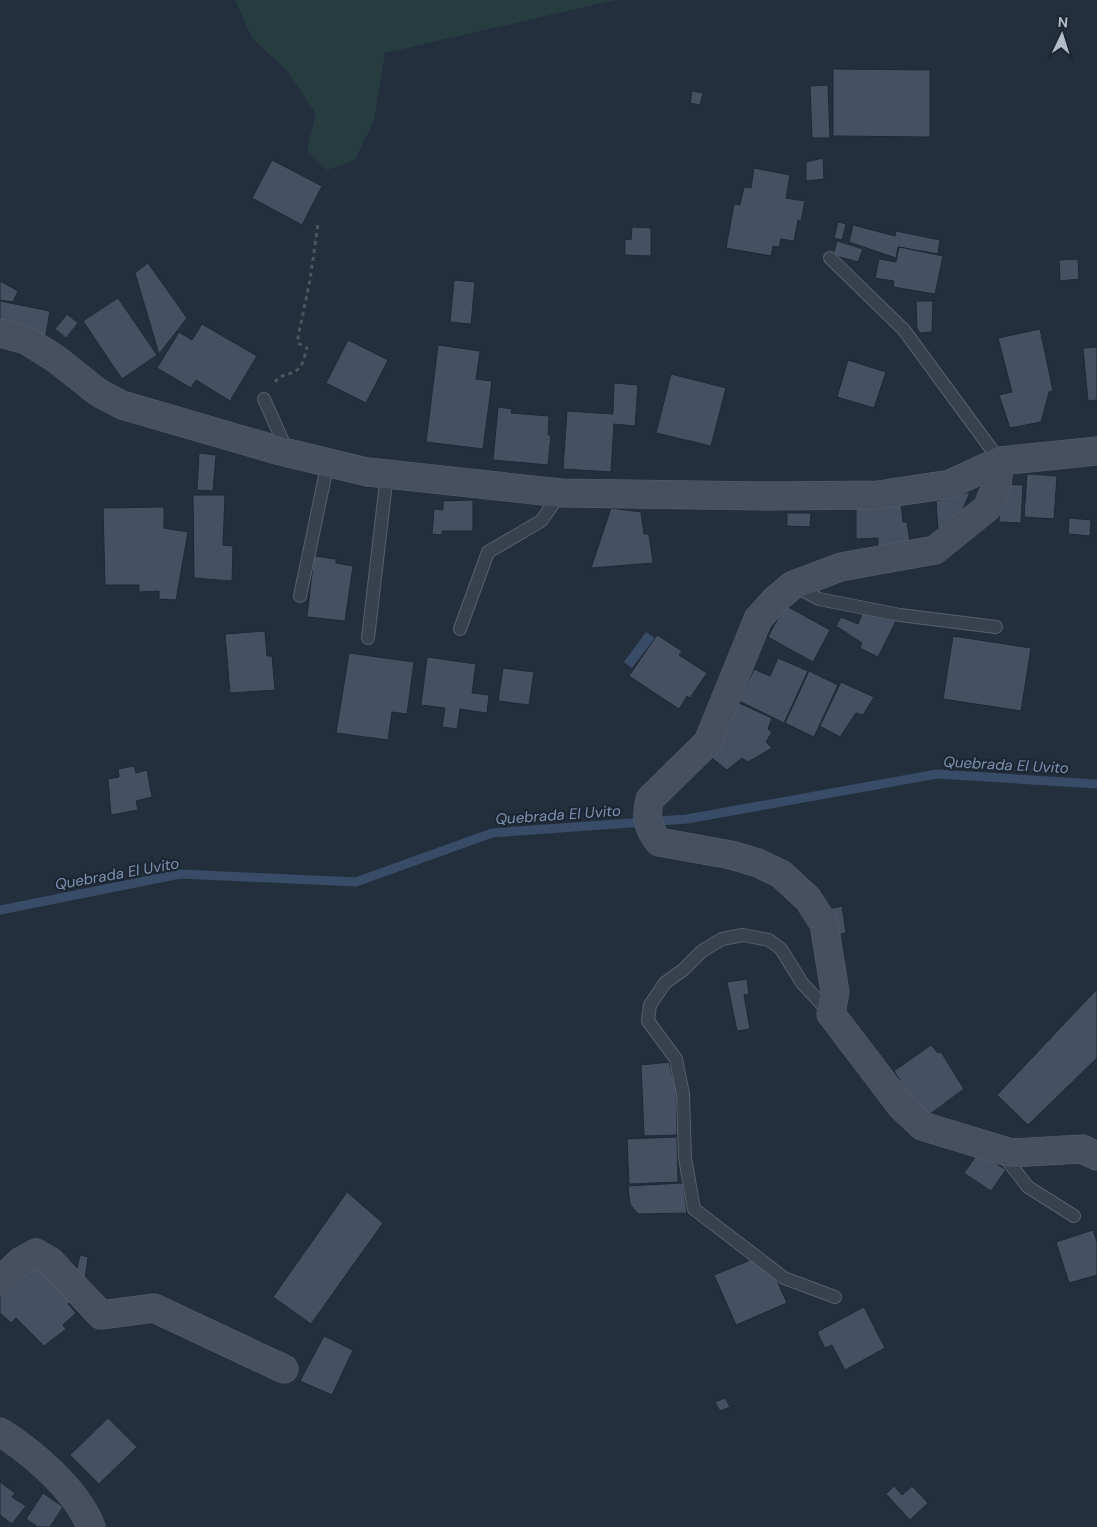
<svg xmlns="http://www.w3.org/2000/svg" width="1097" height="1527" font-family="'DM Sans',sans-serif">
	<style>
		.green { fill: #263c3f }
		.water { fill: #394c67 }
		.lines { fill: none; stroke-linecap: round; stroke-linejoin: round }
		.stream { stroke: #394c67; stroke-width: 9 }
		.building { fill: #455162; stroke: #1f2835 }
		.lane-casing { stroke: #565f6c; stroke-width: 14 }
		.secondary-casing { stroke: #565f6c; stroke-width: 29 }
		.path { stroke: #44595c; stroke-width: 3; stroke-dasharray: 4 4; stroke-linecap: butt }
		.lane { stroke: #38414e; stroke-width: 12 }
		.secondary { stroke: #465061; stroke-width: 28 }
		.labels { text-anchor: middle; stroke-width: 4.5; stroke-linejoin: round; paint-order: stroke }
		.water-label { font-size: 15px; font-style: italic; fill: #7c92b1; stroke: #1d2633 }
	</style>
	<rect width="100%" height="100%" fill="#242f3e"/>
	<!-- green -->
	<path class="green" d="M235,0H616L385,53L374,120L355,160L327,170L307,150L316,114L288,72L252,38Z"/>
	<!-- water -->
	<path class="water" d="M646,632L655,638L632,668L624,662Z"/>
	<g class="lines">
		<!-- stream -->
		<path class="stream" d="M0,910L180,874L356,882L492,833L687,819L937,774L1097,784"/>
	</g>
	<!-- building -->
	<g class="building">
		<path d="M833,69L930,70V137L833,136Z"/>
		<path d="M828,85L830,138H812L810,86Z"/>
		<path d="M692,91L703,93L700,105L690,103Z"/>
		<path d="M823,158L824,179L806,181V162Z"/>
		<path d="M272,160L322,186L302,225L252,198Z"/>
		<path d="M754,168L790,175L786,198L805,201L801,221L798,220L794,241L781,239L779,247L773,246L771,256L726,248L734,204L740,205L744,187L751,188Z"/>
		<path d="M838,222L846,224L842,240L834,238Z"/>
		<path d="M853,225L895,236L896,231L940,240L938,254L898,247L896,258L849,242Z"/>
		<path d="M632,227L651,228V256L625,255V239L631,240Z"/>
		<path d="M837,241L863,249L858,262L833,255Z"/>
		<path d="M899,247L943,256L935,294L893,287L894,281L875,278L879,259L896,262Z"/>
		<path d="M1078,259L1079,279L1060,281L1059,260Z"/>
		<path d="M148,263L187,318L159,354L135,273Z"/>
		<path d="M454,280L475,282L471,324L450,322Z"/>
		<path d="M0,281L18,291L13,302L0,300Z"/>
		<path d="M118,298L157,355L122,379L83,321Z"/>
		<path d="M0,301L50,311L45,339L0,330Z"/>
		<path d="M916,301H933L932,332L920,333L917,328Z"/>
		<path d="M67,314L78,323L66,338L55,329Z"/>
		<path d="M202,324L257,356L230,401L196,380L191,388L157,368L179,332L192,340Z"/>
		<path d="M1040,329L1053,391L1049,392L1041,422L1010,428L999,395L1012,392L998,338Z"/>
		<path d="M348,340L388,360L366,403L326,383Z"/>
		<path d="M438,345L480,351L476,379L492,381L483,449L426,442Z"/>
		<path d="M1097,347V400L1088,401L1083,348Z"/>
		<path d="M848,360L886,372L874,408L837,397Z"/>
		<path d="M671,374L726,388L711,446L656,433Z"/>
		<path d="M614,383L638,385L635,426L614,424L611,472L563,469L567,411L613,414Z"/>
		<path d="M498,407L512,409L511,413L549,416L548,435H551L548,465L493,460Z"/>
		<path d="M199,453L216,455L213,491L197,490Z"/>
		<path d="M1027,474L1057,476L1054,519L1024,517Z"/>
		<path d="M1001,484L1023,485L1021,523L999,522Z"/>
		<path d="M970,492L960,516L938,529L936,501Z"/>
		<path d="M193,495H225L223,545L233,546L232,581L194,578Z"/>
		<path d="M473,500V531H442V535L432,534L434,509L443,510V501Z"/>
		<path d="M901,502L903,522H907L910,543L878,551V538L856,539V509Z"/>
		<path d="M164,507V528L188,532L176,600L159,599V591L139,592V585H105L103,508Z"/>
		<path d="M611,508L641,512L644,534H649L653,563L591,568Z"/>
		<path d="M787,513H811L810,527L787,526Z"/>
		<path d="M1069,518L1091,520L1090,536L1068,534Z"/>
		<path d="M314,556L336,559V563L353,566L345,621L307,617Z"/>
		<path d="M785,605L830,630L813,662L768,637Z"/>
		<path d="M864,609L897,619L878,657L860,648L862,643L836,626L841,617L858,624Z"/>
		<path d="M265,631L267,656H272L275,690L230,693L225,634Z"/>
		<path d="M657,635L682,651L679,655L707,673L690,698L687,696L679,709L629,676Z"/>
		<path d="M953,636L1031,648L1021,711L943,699Z"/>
		<path d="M349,653L414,662L407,714L392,712L388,740L336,733Z"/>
		<path d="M427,657L476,664L472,693L489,695L487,713L460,709L457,729L442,727L445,708L421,705Z"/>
		<path d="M778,658L808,671L784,723L739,701L754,669L770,676Z"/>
		<path d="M503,668L534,672L529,705L498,701Z"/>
		<path d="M809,671L838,685L814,737L785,723Z"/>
		<path d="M841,682L874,697L863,715L856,713L840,737L820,726Z"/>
		<path d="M739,703L772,718L768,729L772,732L766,742L772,748L748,762L742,758L727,770L709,756Z"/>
		<path d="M134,766L136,773L147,770L152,797L136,801L138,810L111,815L108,779L119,777L118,769Z"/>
		<path d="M842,906L846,933L832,936L828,909Z"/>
		<path d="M747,979L749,994L744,995L750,1029L737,1031L727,982Z"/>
		<path d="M1097,989V1058L1028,1125L997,1095Z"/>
		<path d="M931,1045L938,1053L941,1052L964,1089L922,1120L896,1083L900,1080L894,1071Z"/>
		<path d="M669,1062L676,1089L677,1135L644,1136L641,1065Z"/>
		<path d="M677,1137L678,1182L629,1184L627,1139Z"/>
		<path d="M979,1152L1006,1170L991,1191L964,1173Z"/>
		<path d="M683,1183L687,1213L638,1214L630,1204L628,1186Z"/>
		<path d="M347,1192L383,1223L311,1324L273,1297Z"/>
		<path d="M1093,1230L1097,1242V1275L1069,1283L1056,1242Z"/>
		<path d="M765,1254L787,1303L736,1325L714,1275Z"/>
		<path d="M80,1255L88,1257L85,1280L75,1276Z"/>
		<path d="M39,1264L74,1299L68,1304L76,1313L63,1325L66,1329L44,1346L16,1318L11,1323L0,1313V1290Z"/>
		<path d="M864,1307L885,1348L845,1370L832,1345L825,1348L817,1332Z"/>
		<path d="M324,1336L353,1350L332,1395L300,1381Z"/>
		<path d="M725,1398L730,1407L720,1411L715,1402Z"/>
		<path d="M108,1418L137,1447L99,1484L70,1455Z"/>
		<path d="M0,1482L15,1493L12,1497L26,1506L12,1524L0,1515Z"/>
		<path d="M894,1486L902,1495L912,1486L928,1503L910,1520L886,1494Z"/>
		<path d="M43,1493L63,1507L50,1527H38L26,1519Z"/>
	</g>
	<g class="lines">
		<defs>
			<g id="lane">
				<path d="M830,258L904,330L1000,461"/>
				<path d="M264,399L288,453"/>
				<path d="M795,586L819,599L900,615L996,627"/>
				<path d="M300,596L328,462"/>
				<path d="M460,629L488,552L541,521L561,493"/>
				<path d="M368,638L387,474"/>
				<path d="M831,1014L802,983L781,949L769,940L743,935L722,939L702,951L683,970L665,983L650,1005L648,1021L676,1059L683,1094L685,1158L694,1209L784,1278L835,1297"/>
				<path d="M1003,1155L1028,1187L1074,1216"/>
			</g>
			<g id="secondary">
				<path d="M0,333L26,340L56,359L99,393L122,405L280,451L367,472L387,474L561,493L770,496L878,495L950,484L1000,461L1097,451"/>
				<path d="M1000,461L997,484L987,508L935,550L841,567L793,585L775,600L758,619L708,742L650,799C645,816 648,829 659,842L731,855L758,863L781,874L808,899L824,924L835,992L831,1014L901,1106L922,1126L1011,1153L1082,1149L1097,1156"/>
				<path d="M0,1281L21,1261L36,1253L50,1261L101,1315L154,1308L284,1369"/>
				<path d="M0,1432C32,1452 77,1490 91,1527"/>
			</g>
		</defs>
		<!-- lane casing -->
		<use href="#lane" class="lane-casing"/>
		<!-- secondary casing -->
		<use href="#secondary" class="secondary-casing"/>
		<!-- path -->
		<path class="path" d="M275,382C281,373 289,376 297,370C303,366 305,355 307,348L298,343V337L310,280L318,224"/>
		<!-- lane -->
		<use href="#lane" class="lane"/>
		<!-- secondary -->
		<use href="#secondary" class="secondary"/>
	</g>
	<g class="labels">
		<!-- water labels -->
		<g class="water-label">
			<text transform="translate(1006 765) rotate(3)" y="5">Quebrada El Uvito</text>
			<text transform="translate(558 815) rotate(-4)" y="5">Quebrada El Uvito</text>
			<text transform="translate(117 874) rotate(-10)" y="5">Quebrada El Uvito</text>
		</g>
	</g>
	<!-- north arrow -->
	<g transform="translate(1062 35) rotate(4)" stroke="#1d2633" stroke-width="4" paint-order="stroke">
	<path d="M0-4L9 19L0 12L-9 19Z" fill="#b4bcc9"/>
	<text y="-8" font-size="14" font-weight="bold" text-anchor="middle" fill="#b4bcc9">N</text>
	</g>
</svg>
